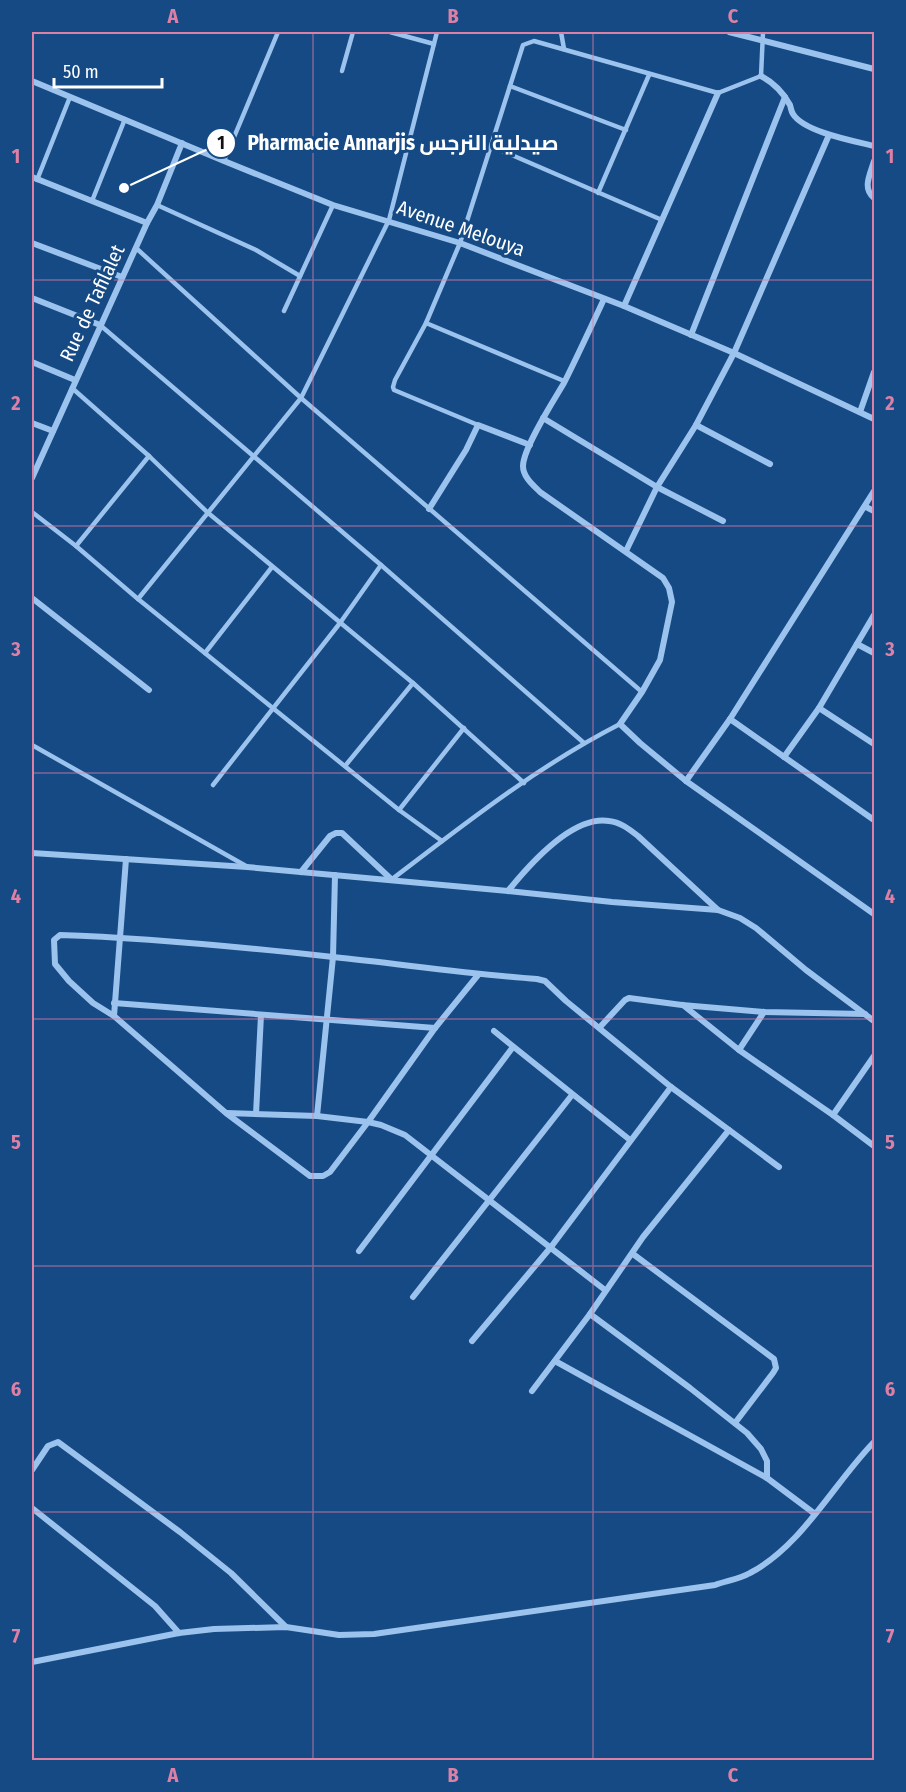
<svg xmlns="http://www.w3.org/2000/svg" width="906" height="1792" font-family="'Fira Sans Condensed',Cairo,sans-serif">
	<style>
		.lines { fill: none; stroke-linecap: round; stroke-linejoin: round }
		.service { stroke: #9bc3ed; stroke-width: 4.5 }
		.minor { stroke: #9bc3ed; stroke-width: 6 }
		.grid { fill: none; stroke: #dd80a5; stroke-width: 1.5; stroke-opacity: 0.55 }
		.labels { text-anchor: middle; stroke-width: 6; stroke-linejoin: round; paint-order: stroke }
		.street-label { font-size: 20px; fill: #fff; stroke: #164a85 }
		.leader { fill: none; stroke: #fff; stroke-width: 2 }
		.callout-dot { fill: #fff; stroke: #164a85; stroke-width: 2 }
		.mark-label { font-size: 18px; text-anchor: middle; font-weight: bold; fill: #111 }
		.callout-label { font-size: 21px; text-anchor: middle; font-weight: bold; fill: #fff; stroke: #164a85; stroke-width: 6; stroke-linejoin: round; paint-order: stroke }
		.neatline { fill: none; stroke: #dd80a5; stroke-width: 2 }
		.grid-label { font-size: 20px; text-anchor: middle; font-weight: bold; fill: #dd80a5 }
	</style>
	<rect width="100%" height="100%" fill="#164a85"/>
	<g class="lines">
		<!-- service -->
		<g class="service">
			<path d="M390,32L434,44"/>
			<path d="M561,32L564,49"/>
			<path d="M342,71L353,32"/>
			<path d="M510,86L626,130"/>
			<path d="M491,146L662,220"/>
			<path d="M224,161L278,32"/>
			<path d="M37,180L70,97"/>
			<path d="M598,193L649,75"/>
			<path d="M92,201L125,119"/>
			<path d="M157,205L256,250L300,276"/>
			<path d="M136,248L301,398L642,692"/>
			<path d="M284,311L333,205"/>
			<path d="M426,323L564,381"/>
			<path d="M100,325L381,565L584,743"/>
			<path d="M72,388L149,456L207,512L413,683L524,783"/>
			<path d="M478,425L394,390L393,387L395,380L426,323L460,243L523,45L534,41L718,93L761,76L763,32"/>
			<path d="M32,512L76,546L138,599L399,810L442,841"/>
			<path d="M76,546L149,456"/>
			<path d="M138,599L301,398L389,220L437,32"/>
			<path d="M205,653L272,567"/>
			<path d="M32,745L246,866"/>
			<path d="M345,766L413,683"/>
			<path d="M213,785L340,623L381,565"/>
			<path d="M399,810L464,728"/>
			<path d="M391,880C464,824 538,766 620,724"/>
		</g>
		<!-- minor -->
		<g class="minor">
			<path d="M729,32L874,69"/>
			<path d="M761,76C774,83 783,92 790,105C791,108 791,111 793,114C804,132 854,141 874,146"/>
			<path d="M32,81L224,161L333,205L460,243L624,306L734,353L874,419"/>
			<path d="M874,161C870,175 862,188 874,198"/>
			<path d="M32,177L147,223"/>
			<path d="M32,243L122,277"/>
			<path d="M32,298L100,325"/>
			<path d="M604,299C591,327 578,355 564,383C554,400 523,448 523,466C523,477 533,485 540,492L663,578L669,588L672,602L660,660L642,692L620,724L640,743L686,781L874,914"/>
			<path d="M624,306L718,93"/>
			<path d="M691,335L785,97"/>
			<path d="M32,362L75,380"/>
			<path d="M860,412L874,372"/>
			<path d="M543,418L657,487L723,521"/>
			<path d="M32,423L53,431"/>
			<path d="M696,425L770,464"/>
			<path d="M32,478L147,223L157,205L182,143"/>
			<path d="M866,507L874,511"/>
			<path d="M429,509L466,450L478,425L530,445"/>
			<path d="M626,551L657,487L696,425L734,353L829,135"/>
			<path d="M32,598L149,690"/>
			<path d="M857,644L874,653"/>
			<path d="M819,708L874,744"/>
			<path d="M730,719L874,820"/>
			<path d="M784,757L819,708L874,615"/>
			<path d="M686,781L730,719L874,491"/>
			<path d="M32,853L247,867L508,891L612,902L718,910L740,918L756,928L806,970L874,1021"/>
			<path d="M126,859L114,1016L226,1113L310,1176H323L330,1172L368,1122L435,1028L478,975"/>
			<path d="M301,872L330,836L336,833H342L391,879"/>
			<path d="M508,891C529,865 572,815 609,821C620,822 629,829 638,836L718,910"/>
			<path d="M114,1003L435,1028"/>
			<path d="M683,1005L739,1050L833,1115L874,1146"/>
			<path d="M114,1016L93,1003L69,981L55,964L54,940L60,935C151,938 242,947 333,957C401,964 468,974 537,979L545,981L566,1001L671,1087L779,1167"/>
			<path d="M600,1027L625,1000L629,998L682,1005L764,1012L865,1014"/>
			<path d="M494,1031L630,1140"/>
			<path d="M739,1050L764,1012"/>
			<path d="M227,1113L317,1116L368,1122L381,1125L405,1135L605,1290"/>
			<path d="M256,1114L261,1015"/>
			<path d="M833,1115L874,1056"/>
			<path d="M317,1116L333,957L335,875"/>
			<path d="M359,1251L513,1047"/>
			<path d="M633,1254L774,1359L776,1368L773,1373L735,1423"/>
			<path d="M413,1297L572,1095"/>
			<path d="M590,1314L690,1388L747,1433L761,1449L767,1461V1478"/>
			<path d="M472,1341L551,1247L671,1087"/>
			<path d="M555,1361L767,1478L815,1514"/>
			<path d="M532,1391L590,1314L643,1237L729,1130"/>
			<path d="M32,1470L48,1446L58,1442L180,1532L231,1573L286,1627"/>
			<path d="M32,1508L155,1606L179,1633"/>
			<path d="M32,1662L179,1633L214,1629L286,1627L339,1635L374,1634L715,1585C726,1581 740,1579 750,1573C802,1546 834,1483 874,1442"/>
		</g>
	</g>
	<!-- grid -->
	<path class="grid" d="M313,32V1760M593,32V1760M32,280H874M32,526H874M32,773H874M32,1019H874M32,1266H874M32,1512H874"/>
	<g class="labels">
		<!-- street labels -->
		<g class="street-label">
			<text transform="translate(461 228) rotate(19)" y="7">Avenue Melouya</text>
			<text transform="translate(92 303) rotate(-65)" y="7">Rue de Tafilalet</text>
		</g>
	</g>
	<!-- callouts -->
	<path class="leader" d="M124 188L221 143"/>
	<g class="callout-dot">
		<circle cx="124" cy="188" r="6"/>
		<circle cx="221" cy="143" r="15"/>
	</g>
	<g class="mark-label">
		<text x="221" y="149">1</text>
	</g>
	<g class="callout-label">
		<text x="403" y="150">Pharmacie Annarjis صيدلية النرجس</text>
	</g>
	<!-- border -->
	<rect width="906" height="1792" fill="none" stroke="#164a85" stroke-width="66"/>
	<!-- scale -->
	<path d="M54 78v9h108v-9" fill="none" stroke="#ffffff" stroke-width="3"/>
	<text x="63" y="78" font-size="18" fill="#ffffff" stroke="#164a85" stroke-width="4.5" paint-order="stroke">50 m</text>
	<rect x="33" y="33" width="840" height="1726" class="neatline"/>
	<g class="grid-label">
		<text x="173" y="23">A</text>
		<text x="453" y="23">B</text>
		<text x="733" y="23">C</text>
		<text x="16" y="163">1</text>
		<text x="890" y="163">1</text>
		<text x="16" y="410">2</text>
		<text x="890" y="410">2</text>
		<text x="16" y="656">3</text>
		<text x="890" y="656">3</text>
		<text x="16" y="903">4</text>
		<text x="890" y="903">4</text>
		<text x="16" y="1149">5</text>
		<text x="890" y="1149">5</text>
		<text x="16" y="1396">6</text>
		<text x="890" y="1396">6</text>
		<text x="16" y="1643">7</text>
		<text x="890" y="1643">7</text>
		<text x="173" y="1782">A</text>
		<text x="453" y="1782">B</text>
		<text x="733" y="1782">C</text>
	</g>
</svg>
